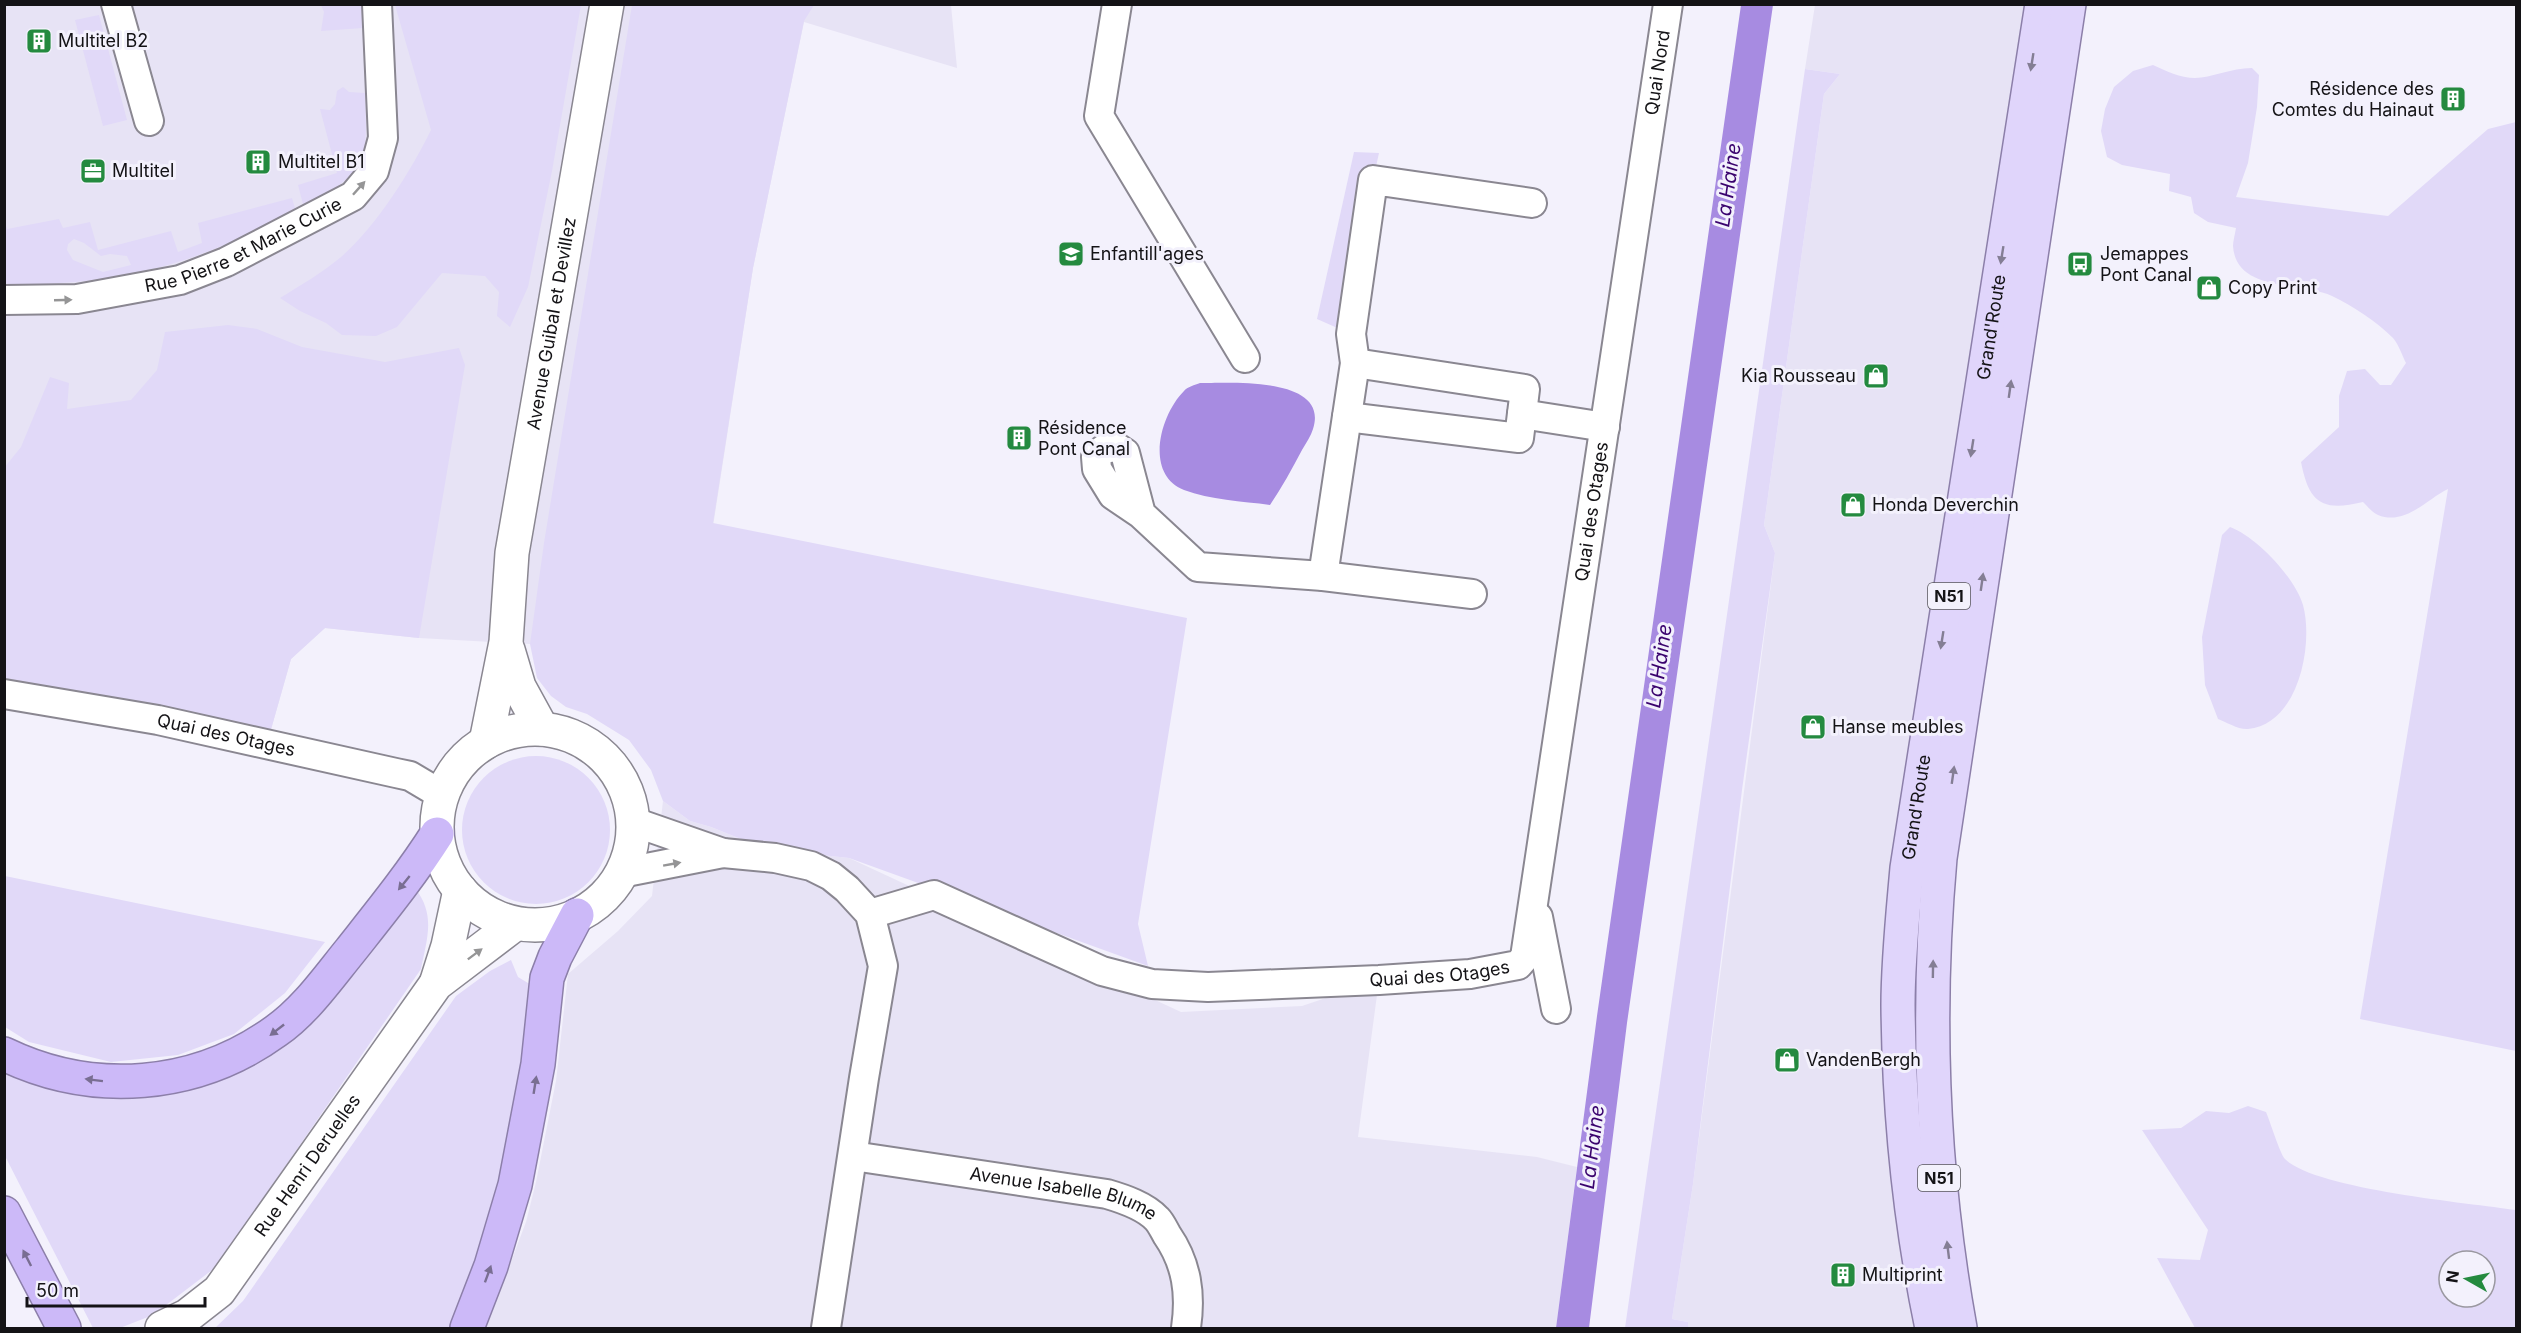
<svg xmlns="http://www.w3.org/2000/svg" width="2521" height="1333" font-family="Inter,sans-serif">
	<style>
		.built { fill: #e7e3f5 }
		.green { fill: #e1d9f8; fill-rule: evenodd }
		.water { fill: #a78be1 }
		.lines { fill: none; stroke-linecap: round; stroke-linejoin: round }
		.street-casing { stroke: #8a8791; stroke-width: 32 }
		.secondary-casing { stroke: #8a8791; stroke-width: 36 }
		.primary-casing { stroke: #8c7fa9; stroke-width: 36 }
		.highway-casing { stroke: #8c7fa9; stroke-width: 36 }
		.street { stroke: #fff; stroke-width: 28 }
		.secondary { stroke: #fff; stroke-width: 33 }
		.primary { stroke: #e0d5fb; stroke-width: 33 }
		.highway { stroke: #ccb9f8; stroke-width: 33 }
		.oneway { fill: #847e94 }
		.oneway2 { fill: #959596 }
		.oneway3 { fill: #796e92 }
		.labels { text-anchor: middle; stroke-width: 6; stroke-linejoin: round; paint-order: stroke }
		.shield { fill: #f3f1fc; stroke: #57565b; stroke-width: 1.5 }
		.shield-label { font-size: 16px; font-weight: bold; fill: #141316 }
		.poi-label { font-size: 18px; fill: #141316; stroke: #f3f1fc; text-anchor: start }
		.street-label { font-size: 18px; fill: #141316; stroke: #f3f1fc }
		.water-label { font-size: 20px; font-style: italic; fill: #3a036e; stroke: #f3f1fc }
	</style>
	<rect width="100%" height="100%" fill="#f3f1fc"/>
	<!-- built -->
	<g class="built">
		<path d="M4,5H951L957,68L804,22L753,268L690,675L530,644L419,638L325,628L291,659L268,740L5,689Z"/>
		<path d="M1815,5H2058L1917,930L1915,990V1081L1932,1328H1688V1322L1672,1319L1693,1184L1775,553L1764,525L1824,94L1840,74L1805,69Z"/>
		<path d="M663,801L690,821L711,827L766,849L849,858L1181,1012L1302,1006L1379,980L1358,1137L1537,1157L1577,1167L1556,1328H486L526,1222L536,1182L556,1081L568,974L618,931L652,896Z"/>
	</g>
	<!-- green -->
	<g class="green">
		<path d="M321,5H362L363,28L321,31L324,12Z"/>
		<path d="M395,5H581L552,171L528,287L510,327L497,316L499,292L485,276L442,273L397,327L376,336L342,335L326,323L300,311L280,298C301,285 322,273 341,257C376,227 411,171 431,130Z"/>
		<path d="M632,5H814L804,21L753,268L713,523L1187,618L1138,924L1148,966L849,858L766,849L711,827L690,821L663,801L651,770L629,740L587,714L566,707L551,696L537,678L530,644L544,543Z"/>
		<path d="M99,15L127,120L103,126L75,20Z"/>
		<path d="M2153,65C2166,71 2180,78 2195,78C2211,78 2231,68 2252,68L2259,75L2257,107L2248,163L2236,197L2388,216L2488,129L2516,122V1051L2360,1019L2448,489C2427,499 2405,526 2378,515C2373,513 2367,506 2363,502C2322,512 2309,503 2301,462L2339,427V396L2347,371L2365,369L2380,385H2391L2406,363C2402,355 2399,345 2393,338C2377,322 2353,306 2332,296C2303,282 2236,293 2233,246C2233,241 2235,234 2236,228L2208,222L2194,213L2191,197L2169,191L2170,174L2122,165L2107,157L2101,131L2105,109L2114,87L2133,71Z"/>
		<path d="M1805,69L1840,74L1824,94L1764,525L1775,553L1742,790L1693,1184L1672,1319L1688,1322V1328H1625Z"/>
		<path d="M343,87L349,92L365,93C368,168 367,169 304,208L298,185L337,173L320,109L330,110L335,104L337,91Z"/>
		<path d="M1354,152L1379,153L1373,180L1351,334L1317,319Z"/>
		<path d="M292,198L296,212C215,252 152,278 60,283C42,284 22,288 5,283L4,219L7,229L59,219L63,228L90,222L98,250L171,231L178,252L202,243L198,223ZM74,239L84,243L101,256L110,254L127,256L131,265L103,272L73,260L67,250L68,244Z"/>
		<path d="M228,325L257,329L302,347L385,362L459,348L465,365L419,638L325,628L291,659L268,740L5,689L4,468L21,447L50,377L69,383L67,409L131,400L157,370L165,332Z"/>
		<path d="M2230,527C2257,537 2295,578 2303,605C2314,645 2298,725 2248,729C2239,730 2226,722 2218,719L2205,685L2202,637L2222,535Z"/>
		<circle cx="536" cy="830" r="74"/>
		<path d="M5,876L325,942L285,993L234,1034L178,1055L111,1062L29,1042L5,1027Z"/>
		<path d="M415,888C436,915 427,938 421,969L216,1267L153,1315L120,1328H93L5,1156L4,1072L42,1086L111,1098L168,1091L225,1075Z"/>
		<path d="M511,960L518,977L533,986L528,1050L493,1224L453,1328H215L243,1301L456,996L490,971Z"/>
		<path d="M2248,1106L2266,1112C2270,1121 2280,1154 2285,1159C2315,1189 2469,1203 2516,1210V1328H2195L2157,1258L2200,1260L2208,1230L2142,1130L2181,1128L2206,1111L2229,1113ZM2449,1261H2485V1297H2449Z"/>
	</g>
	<!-- water -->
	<g class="water">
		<path d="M1741,5H1773L1627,1023L1589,1328H1556L1597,1016Z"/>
		<path d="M1200,383C1230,383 1330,376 1313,429C1311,436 1306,443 1302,450C1292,469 1282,487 1270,505C1242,501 1210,500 1184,490C1144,474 1160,415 1184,391C1187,387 1195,385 1200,383Z"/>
	</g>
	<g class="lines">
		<defs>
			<g id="street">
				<path d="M116,4L149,121"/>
				<path d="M1117,4L1099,116L1245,358"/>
				<path id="s1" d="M4,300L77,299L180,280L226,262L353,196L374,171L383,138L377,4"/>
				<path d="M1522,414L1605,427"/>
				<path d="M1347,417L1519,438L1525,389L1355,363"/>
				<path d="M1141,514L1125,453L1116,447L1104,449L1096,457L1097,469L1113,495L1141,514L1198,567L1323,576L1472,594"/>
				<path d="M1323,576L1355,363L1351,334L1373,180L1532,203"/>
				<path id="s2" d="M4,694L158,720L396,773L410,776L442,795"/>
				<path d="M634,822L723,853L775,858L811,866L831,876L847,889L870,914L883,966L864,1078L826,1328"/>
				<path d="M621,873L723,853"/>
				<path id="s3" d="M870,914L934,895L1102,971L1152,984L1208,987L1379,980L1470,974L1518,965L1525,957L1668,4"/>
				<path d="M1538,917L1556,1009"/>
				<path id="s4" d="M853,1156L1107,1194C1124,1199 1145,1206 1157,1219C1161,1223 1164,1230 1167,1235C1187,1264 1191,1294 1186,1328"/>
			</g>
			<g id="secondary">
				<path d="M508,650L519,687L542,729"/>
				<circle cx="535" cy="827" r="98"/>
				<path id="s5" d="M486,742L506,642L512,553L607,4"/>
				<path d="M436,984L448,946L460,890"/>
				<path id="s6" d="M162,1328L187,1316L219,1291L436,984L515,924"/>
			</g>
			<g id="primary">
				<path id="s7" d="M1932,1328C1910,1223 1899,1113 1898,1005C1898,960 1903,914 1907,868L2042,4"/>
				<path d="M1960,1328C1932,1173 1926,1015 1940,858L2069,4"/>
			</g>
			<g id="highway">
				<path d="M4,1054C93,1097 196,1089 276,1031C305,1011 328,978 350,951C380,913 411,875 437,834"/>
				<path d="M4,1213L64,1328"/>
				<path d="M467,1328L491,1266L515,1185L538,1064L547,978L555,957L577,915"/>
			</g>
		</defs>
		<!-- street casing -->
		<use href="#street" class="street-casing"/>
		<!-- secondary casing -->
		<use href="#secondary" class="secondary-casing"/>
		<!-- primary casing -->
		<use href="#primary" class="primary-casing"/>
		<!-- highway casing -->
		<use href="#highway" class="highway-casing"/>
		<!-- street -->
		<use href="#street" class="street"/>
		<!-- secondary -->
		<use href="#secondary" class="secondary"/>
		<!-- primary -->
		<use href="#primary" class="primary"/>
		<!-- highway -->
		<use href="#highway" class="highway"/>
	</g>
	<!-- one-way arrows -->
	<defs><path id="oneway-solid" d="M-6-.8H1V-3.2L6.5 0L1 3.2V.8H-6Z" transform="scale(1.5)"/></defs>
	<g class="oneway">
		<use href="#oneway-solid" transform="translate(2032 62) rotate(99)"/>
		<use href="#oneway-solid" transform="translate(2002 255) rotate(99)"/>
		<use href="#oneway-solid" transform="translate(2010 389) rotate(-82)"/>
		<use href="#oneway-solid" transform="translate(1972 448) rotate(99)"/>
		<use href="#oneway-solid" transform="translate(1982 582) rotate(-82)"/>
		<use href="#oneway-solid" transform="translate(1942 640) rotate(99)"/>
		<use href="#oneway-solid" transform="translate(1953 775) rotate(-82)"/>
		<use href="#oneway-solid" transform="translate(1933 969) rotate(-89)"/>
		<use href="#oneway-solid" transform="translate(1948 1250) rotate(-97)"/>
	</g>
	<g class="oneway2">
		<use href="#oneway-solid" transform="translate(359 188) rotate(-48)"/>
		<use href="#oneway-solid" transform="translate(63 300) rotate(-2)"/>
		<use href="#oneway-solid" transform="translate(672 864) rotate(-10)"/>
		<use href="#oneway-solid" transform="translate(475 954) rotate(-37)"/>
	</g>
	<g class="oneway3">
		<use href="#oneway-solid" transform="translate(404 883) rotate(129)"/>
		<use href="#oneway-solid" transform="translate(277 1030) rotate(142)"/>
		<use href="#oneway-solid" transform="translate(94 1080) rotate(-173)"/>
		<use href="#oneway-solid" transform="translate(535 1085) rotate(-81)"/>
		<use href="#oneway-solid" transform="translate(27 1258) rotate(-117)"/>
		<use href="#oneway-solid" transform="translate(488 1274) rotate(-70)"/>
	</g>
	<!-- icons -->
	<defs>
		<symbol id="building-square" viewBox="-11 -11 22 22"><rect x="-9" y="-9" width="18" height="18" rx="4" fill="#248a3f" stroke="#f3f1fc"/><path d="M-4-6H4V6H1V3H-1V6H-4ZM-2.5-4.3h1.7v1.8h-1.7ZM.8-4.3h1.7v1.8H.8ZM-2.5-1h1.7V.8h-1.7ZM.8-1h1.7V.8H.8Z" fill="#fff"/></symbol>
		<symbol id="office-square" viewBox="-11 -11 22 22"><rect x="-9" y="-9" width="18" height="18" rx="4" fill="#248a3f" stroke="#f3f1fc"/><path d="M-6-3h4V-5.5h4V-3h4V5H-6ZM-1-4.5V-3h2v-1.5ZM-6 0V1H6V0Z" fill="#fff"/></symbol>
		<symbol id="school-square" viewBox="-11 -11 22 22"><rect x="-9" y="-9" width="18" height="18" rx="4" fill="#248a3f" stroke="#f3f1fc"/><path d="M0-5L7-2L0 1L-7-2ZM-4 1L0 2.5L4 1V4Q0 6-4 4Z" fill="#fff"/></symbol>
		<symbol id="bus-square" viewBox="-11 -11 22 22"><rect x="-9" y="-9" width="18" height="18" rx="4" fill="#248a3f" stroke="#f3f1fc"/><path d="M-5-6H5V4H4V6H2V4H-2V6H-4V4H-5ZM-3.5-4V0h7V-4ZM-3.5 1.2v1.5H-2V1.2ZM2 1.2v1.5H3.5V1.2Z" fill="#fff"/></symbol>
		<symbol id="shop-square" viewBox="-11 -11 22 22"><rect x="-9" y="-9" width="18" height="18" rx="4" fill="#248a3f" stroke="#f3f1fc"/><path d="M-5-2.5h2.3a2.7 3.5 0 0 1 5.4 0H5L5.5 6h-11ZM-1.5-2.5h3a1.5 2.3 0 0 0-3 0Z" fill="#fff"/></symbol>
	</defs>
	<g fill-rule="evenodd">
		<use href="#building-square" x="24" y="26" width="30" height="30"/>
		<use href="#building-square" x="2438" y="84" width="30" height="30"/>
		<use href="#building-square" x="243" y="147" width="30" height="30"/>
		<use href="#office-square" x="78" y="156" width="30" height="30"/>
		<use href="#school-square" x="1056" y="239" width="30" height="30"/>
		<use href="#bus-square" x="2065" y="249" width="30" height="30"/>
		<use href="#shop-square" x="2194" y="273" width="30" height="30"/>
		<use href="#shop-square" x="1861" y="361" width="30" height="30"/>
		<use href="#building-square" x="1004" y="423" width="30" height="30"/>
		<use href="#shop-square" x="1838" y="490" width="30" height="30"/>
		<use href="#shop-square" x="1798" y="712" width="30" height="30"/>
		<use href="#shop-square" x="1772" y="1045" width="30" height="30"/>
		<use href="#building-square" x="1828" y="1260" width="30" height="30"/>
	</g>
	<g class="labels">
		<!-- shield labels -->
		<g class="shield">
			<rect x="1928" y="583" width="42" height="26" rx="4.5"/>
			<rect x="1918" y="1165" width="42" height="26" rx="4.5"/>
		</g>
		<g class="shield-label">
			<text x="1949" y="602">N51</text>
			<text x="1939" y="1184">N51</text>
		</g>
		<!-- poi labels -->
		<g class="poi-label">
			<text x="58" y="47">Multitel B2</text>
			<text x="2434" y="95" text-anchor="end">Résidence des<tspan x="2434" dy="21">Comtes du Hainaut</tspan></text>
			<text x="278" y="168">Multitel B1</text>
			<text x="112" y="177">Multitel</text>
			<text x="1090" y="260">Enfantill'ages</text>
			<text x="2100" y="260">Jemappes<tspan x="2100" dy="21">Pont Canal</tspan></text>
			<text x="2228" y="294">Copy Print</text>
			<text x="1856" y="382" text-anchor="end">Kia Rousseau</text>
			<text x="1038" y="434">Résidence<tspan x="1038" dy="21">Pont Canal</tspan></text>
			<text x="1872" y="511">Honda Deverchin</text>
			<text x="1832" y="733">Hanse meubles</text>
			<text x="1806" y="1066">VandenBergh</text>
			<text x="1862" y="1281">Multiprint</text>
		</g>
		<!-- street labels -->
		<g class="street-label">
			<text dy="6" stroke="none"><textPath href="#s3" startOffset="1575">Quai Nord</textPath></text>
			<text dy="6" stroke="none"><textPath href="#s1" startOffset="249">Rue Pierre et Marie Curie</textPath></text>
			<text dy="6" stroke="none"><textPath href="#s5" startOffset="424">Avenue Guibal et Devillez</textPath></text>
			<text dy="6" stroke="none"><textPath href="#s7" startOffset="1010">Grand'Route</textPath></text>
			<text dy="6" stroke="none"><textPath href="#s3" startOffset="1131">Quai des Otages</textPath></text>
			<text dy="6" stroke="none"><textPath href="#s2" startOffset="226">Quai des Otages</textPath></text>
			<text dy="6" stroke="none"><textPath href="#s7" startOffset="524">Grand'Route</textPath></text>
			<text dy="6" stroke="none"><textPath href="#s3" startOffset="591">Quai des Otages</textPath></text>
			<text dy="6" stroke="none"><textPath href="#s6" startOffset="222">Rue Henri Deruelles</textPath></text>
			<text dy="6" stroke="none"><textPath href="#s4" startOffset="214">Avenue Isabelle Blume</textPath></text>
		</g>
		<!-- water labels -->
		<g class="water-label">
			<text transform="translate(1728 185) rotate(-82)" y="7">La Haine</text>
			<text transform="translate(1659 666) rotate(-82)" y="7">La Haine</text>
			<text transform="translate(1592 1147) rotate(-83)" y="7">La Haine</text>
		</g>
	</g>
	<!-- border -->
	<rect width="2521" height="1333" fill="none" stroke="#141316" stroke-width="12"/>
	<!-- north arrow -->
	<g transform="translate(2467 1279) rotate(279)"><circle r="28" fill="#f3f1fc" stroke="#9a98a0" stroke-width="1.5"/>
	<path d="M0-4.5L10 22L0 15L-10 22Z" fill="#248a3f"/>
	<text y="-9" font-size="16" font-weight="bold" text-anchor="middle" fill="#141316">N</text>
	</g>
	<!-- scale -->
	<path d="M27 1297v9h178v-9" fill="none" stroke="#141316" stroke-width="3"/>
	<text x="36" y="1297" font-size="18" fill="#141316" stroke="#f3f1fc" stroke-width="4.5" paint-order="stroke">50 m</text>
</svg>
